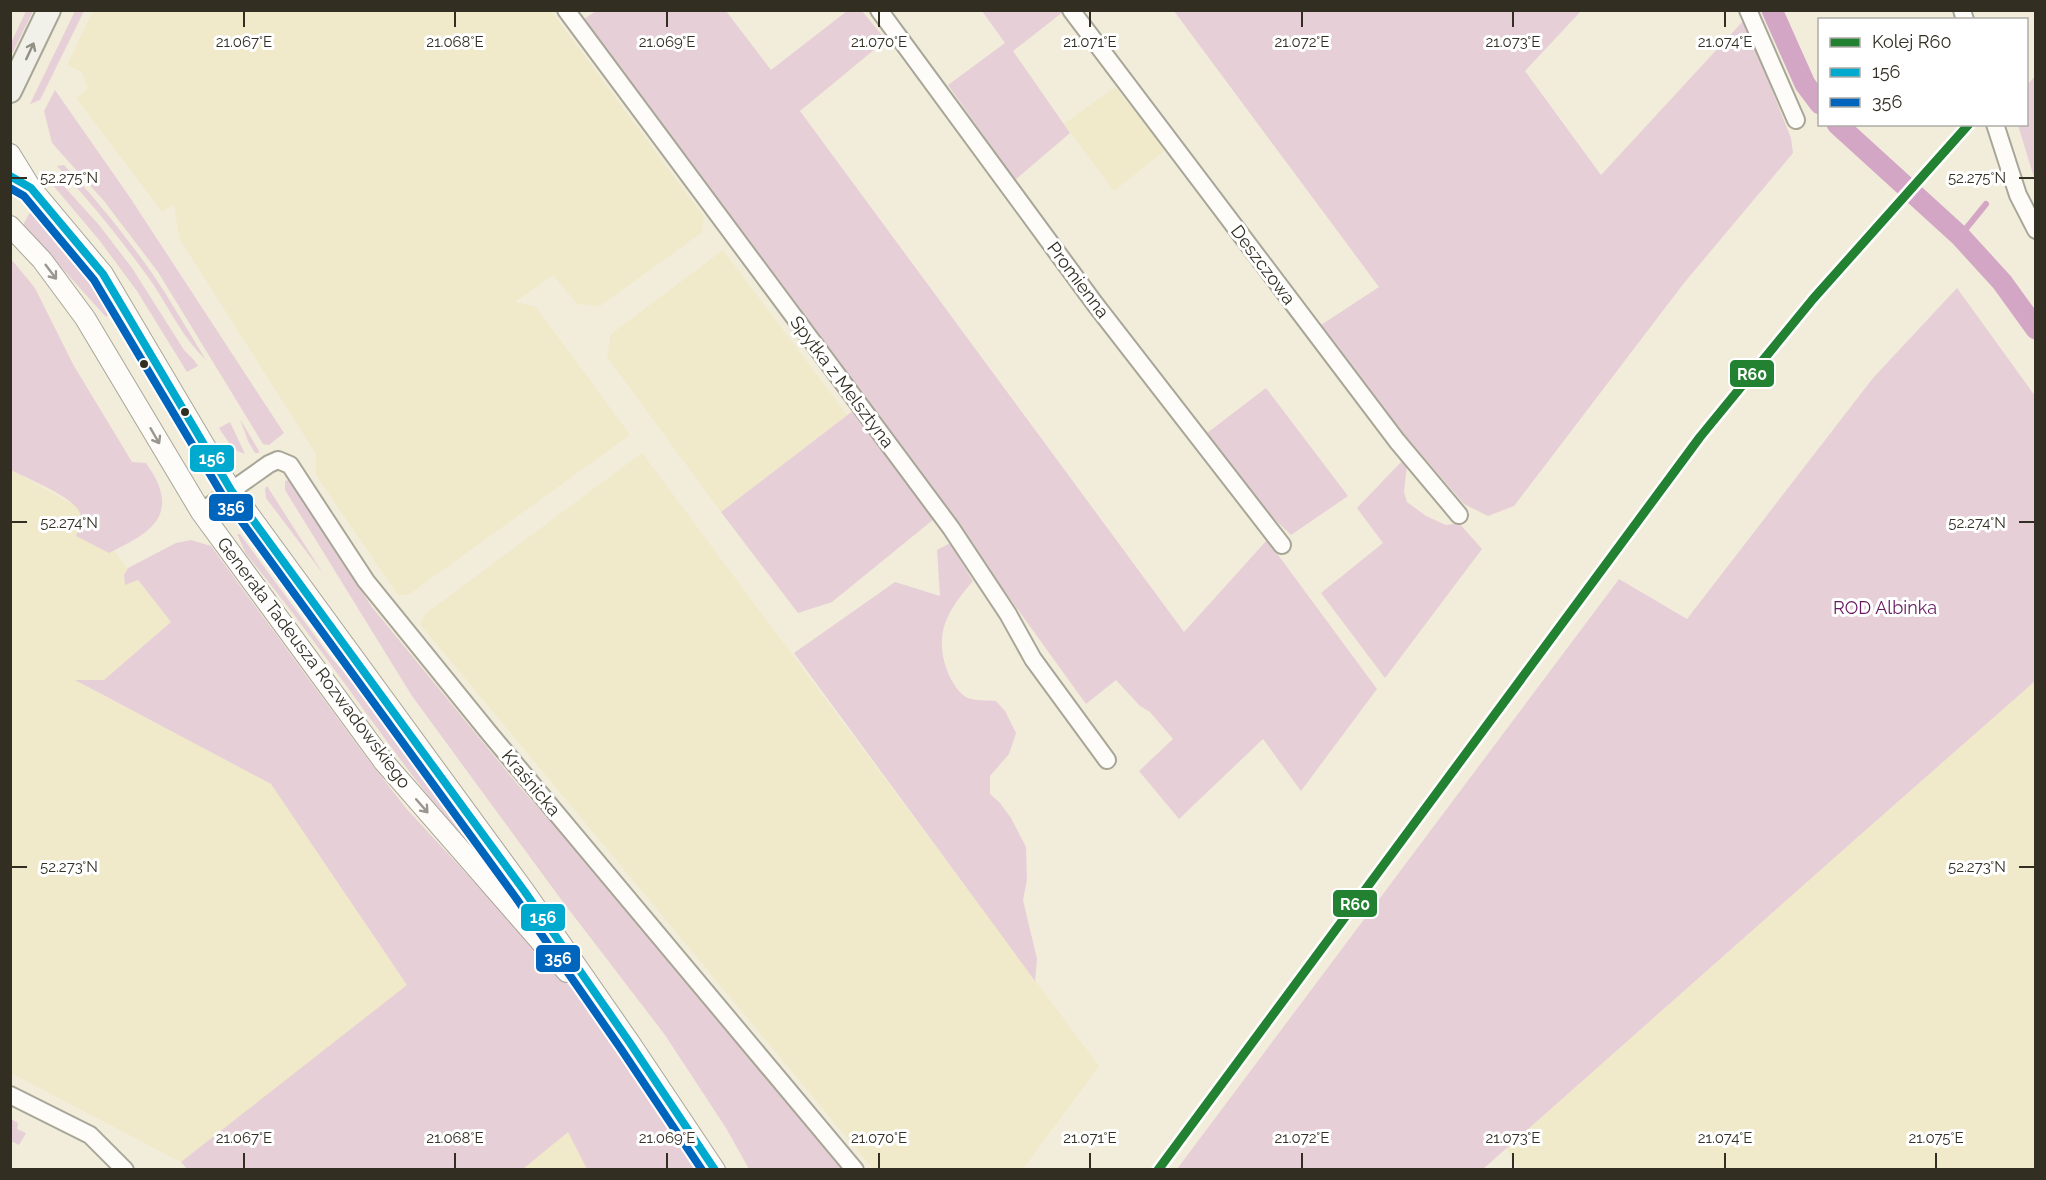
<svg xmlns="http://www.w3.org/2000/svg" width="2046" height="1180" font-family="Raleway,sans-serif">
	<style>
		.built { fill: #f0e9ca }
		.green { fill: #e7cfd8 }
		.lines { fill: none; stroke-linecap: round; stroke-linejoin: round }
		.stream { stroke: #d4a6c6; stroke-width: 6 }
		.canal { stroke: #d4a6c6; stroke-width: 21 }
		.minor-casing { stroke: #a8a697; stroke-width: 20 }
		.tertiary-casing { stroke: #a8a697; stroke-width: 22 }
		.secondary-casing { stroke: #a8a697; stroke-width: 26 }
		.minor { stroke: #fdfcf9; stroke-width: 16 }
		.tertiary { stroke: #fdfcf9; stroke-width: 20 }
		.secondary { stroke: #f1f0e9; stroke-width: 22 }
		.bus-1-casing { stroke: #fff; stroke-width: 12 }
		.bus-2-casing { stroke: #fff; stroke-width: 12 }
		.bus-1 { stroke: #00a9ce; stroke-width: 8 }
		.bus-2 { stroke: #0065bd; stroke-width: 8 }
		.rail-1-casing { stroke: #fff; stroke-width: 14 }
		.rail-1 { stroke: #238132; stroke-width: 9 }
		.oneway { stroke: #929086 }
		.oneway2 { stroke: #98968e }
		.ticks { fill: none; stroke: #322f22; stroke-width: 2 }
		.bus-dot { fill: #322f22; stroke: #fff; stroke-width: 2 }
		.labels { text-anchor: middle; stroke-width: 6; stroke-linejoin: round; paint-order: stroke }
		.street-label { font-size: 18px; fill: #322f22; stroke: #fff }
		.park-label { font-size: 18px; fill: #65195e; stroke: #fff }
		.ticks-label { font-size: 15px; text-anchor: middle; fill: #322f22; stroke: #fff; stroke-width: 6; stroke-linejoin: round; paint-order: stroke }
		.line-badge { stroke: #fff; stroke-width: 2 }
		.badge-label { font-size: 16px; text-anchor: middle; font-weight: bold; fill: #fff }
	</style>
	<rect width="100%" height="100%" fill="#f1edda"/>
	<!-- built -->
	<g class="built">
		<path d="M93,11H551L704,217L701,233L600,306L577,304L553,275L515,302L536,307L630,435L408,595H398L316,475V454L179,238L174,204L162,212L76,98L88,89L82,72L67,65Z"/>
		<path d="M1115,87L1165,150L1114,191L1064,124Z"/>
		<path d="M723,250L847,415L721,512L607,357L611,334Z"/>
		<path d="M642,453L1099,1066L1023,1169H873L420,624L425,614Z"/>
		<path d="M10,469L79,508L171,622L104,680H76L104,696L271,784L407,985L568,1131L587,1169H187L181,1162L11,1073Z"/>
		<path d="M2035,681V1169L1520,1170L1506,1149L1851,843Z"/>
	</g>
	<!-- green -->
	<g class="green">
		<path d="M1061,10L1063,12L1013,51L1070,133L1015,180L948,85L1005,43L982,11Z"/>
		<path d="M26,11H33L11,56V43Z"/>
		<path d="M75,11H84L40,100L30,104Z"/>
		<path d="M596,11H726L771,70L847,11H862L886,40L800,111L1184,632L1267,540L1377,689L1301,791L1263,739L1179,819L1139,771L1173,739L1150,712L1140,706L1116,680L1086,704L897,442L581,21Z"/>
		<path d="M1174,11H1581L1525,71L1601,175L1744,20L1791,138L1793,153L1684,283L1514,506L1488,516L1464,504L1378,404L1321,325L1379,287Z"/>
		<path d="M2035,76V181L2018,125L2026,124L2027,85Z"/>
		<path d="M55,90L129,196L284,433L269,445L263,444L158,272L104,201L52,143L44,111Z"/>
		<path d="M64,165C96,199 125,235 152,273C171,301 188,331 206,360C183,338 170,310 153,284C123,242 92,203 57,166Z"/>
		<path d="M51,172L99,225L132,268L184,350L194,360L198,366L187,372L137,291L100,241L46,177Z"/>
		<path d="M30,212L77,266L111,313L106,317L23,225Z"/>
		<path d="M11,259L35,288L74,366L132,462L146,463C152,472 159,482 161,493C169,527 133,540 109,553L76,536C79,528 83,521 80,513C74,497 26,478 11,470Z"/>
		<path d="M1957,288L2035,396V681L1851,843L1483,1169H1177L1619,579L1687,619L1873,378Z"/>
		<path d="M1266,388L1348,496L1291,535L1261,506L1207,433Z"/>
		<path d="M854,410L934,519L832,602L798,613L721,512Z"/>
		<path d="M240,419L259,451V453H255L248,441Z"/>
		<path d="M230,422L245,454L233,449L219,428Z"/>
		<path d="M1403,460L1407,465L1404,492L1407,502L1426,516L1446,525L1459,523L1482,549L1385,678L1321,593L1383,543L1357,508Z"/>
		<path d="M289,480L372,607L518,785L609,886L811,1133L844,1169H749L726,1128L665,1035L560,898L412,696L285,490V481Z"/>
		<path d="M267,486L324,575L266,498L265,489Z"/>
		<path d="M237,534H240L329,655L394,730L497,870L499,873L497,875L493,874C403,774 332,658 246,554Z"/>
		<path d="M191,540L211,546L369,761L406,808L609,1029L659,1097L703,1169H587L568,1132L523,1169H187L181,1162L407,985L271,784L75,680H104L171,622L138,580L125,585L124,575L128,568L176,543Z"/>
		<path d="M950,543L973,581C947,611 933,634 948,673C952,682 959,694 968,698C976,701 987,700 996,701L1005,711L1016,733L1009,754L990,776V794L1000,803L1011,818L1026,847L1027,880L1023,900L1037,959L1035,981L794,653L895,582L940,596L937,550Z"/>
		<path d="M11,1119L18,1123L17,1129L26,1133L19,1145L11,1141Z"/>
	</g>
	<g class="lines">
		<!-- stream -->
		<path class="stream" d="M1960,236L1986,204"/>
		<!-- canal -->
		<g class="canal">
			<path d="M1772,10L1805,84L1820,104"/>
			<path d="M1837,124L1960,236L2002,282L2036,329"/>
		</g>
		<defs>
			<g id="minor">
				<path d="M566,10L951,528L1008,614L1033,659L1107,760"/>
				<path d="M879,10L1095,304L1282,545"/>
				<path d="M1071,10L1397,441L1459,515"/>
				<path d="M1748,10L1796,120"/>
				<path d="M1962,10L1965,20"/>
				<path d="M1995,124L2018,195L2036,230"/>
				<path d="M201,512L269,464L278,460L290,465L366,581L490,734L855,1170"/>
				<path d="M10,1095L90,1135L125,1170"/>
			</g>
			<g id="tertiary">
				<path d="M10,154L31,188L103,274L231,490L525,892L630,1043L715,1170"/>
				<path d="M10,226L42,260L85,318L201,512L384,762L567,972"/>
			</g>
			<path id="secondary" d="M10,91L49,10"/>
		</defs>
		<!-- minor casing -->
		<use href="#minor" class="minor-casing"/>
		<!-- tertiary casing -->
		<use href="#tertiary" class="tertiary-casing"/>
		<!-- secondary casing -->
		<use href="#secondary" class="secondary-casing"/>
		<!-- minor -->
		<use href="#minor" class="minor"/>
		<!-- tertiary -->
		<use href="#tertiary" class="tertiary"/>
		<!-- secondary -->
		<use href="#secondary" class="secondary"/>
		<defs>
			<path id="bus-1" d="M10,176L31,188L103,274L231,490L525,892L630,1043L715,1170"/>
			<path id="bus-2" d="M10,188L24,196L94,280L223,496L516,898L621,1049L702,1170"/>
		</defs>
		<!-- bus-1 casing -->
		<use href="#bus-1" class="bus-1-casing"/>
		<!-- bus-2 casing -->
		<use href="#bus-2" class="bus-2-casing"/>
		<!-- bus-1 -->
		<use href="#bus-1" class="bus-1"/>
		<!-- bus-2 -->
		<use href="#bus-2" class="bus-2"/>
		<defs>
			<path id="rail-1" d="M1158,1170L1700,437L1813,299L1969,124"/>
		</defs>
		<!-- rail-1 casing -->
		<use href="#rail-1" class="rail-1-casing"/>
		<!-- rail-1 -->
		<use href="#rail-1" class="rail-1"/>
	</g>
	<!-- one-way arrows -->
	<defs><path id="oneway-shaft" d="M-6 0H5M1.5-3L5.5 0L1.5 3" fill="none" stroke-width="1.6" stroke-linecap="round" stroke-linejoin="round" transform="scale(1.5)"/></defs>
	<use class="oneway" href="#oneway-shaft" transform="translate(30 51) rotate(-65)"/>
	<g class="oneway2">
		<use href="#oneway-shaft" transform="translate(51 272) rotate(53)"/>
		<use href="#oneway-shaft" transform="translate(155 436) rotate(60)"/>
		<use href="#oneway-shaft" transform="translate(422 806) rotate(49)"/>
	</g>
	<!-- ticks -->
	<path class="ticks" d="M244,12V27M455,12V27M667,12V27M879,12V27M1090,12V27M1302,12V27M1513,12V27M1725,12V27M12,178H27M2019,178H2034M12,522H27M2019,522H2034M12,867H27M2019,867H2034M244,1153V1168M455,1153V1168M667,1153V1168M879,1153V1168M1090,1153V1168M1302,1153V1168M1513,1153V1168M1725,1153V1168M1936,1153V1168"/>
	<!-- markers -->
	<g class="bus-dot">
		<circle cx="144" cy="364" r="5"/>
		<circle cx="185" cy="412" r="5"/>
	</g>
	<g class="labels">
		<!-- street labels -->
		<g class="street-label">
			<text transform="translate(1263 265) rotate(53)" y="6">Deszczowa</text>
			<text transform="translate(1078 280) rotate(53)" y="6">Promienna</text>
			<text transform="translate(842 382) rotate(53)" y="6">Spytka z Melsztyna</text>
			<text transform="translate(314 663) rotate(53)" y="6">Generała Tadeusza Rozwadowskiego</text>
			<text transform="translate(531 783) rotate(50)" y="6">Kraśnicka</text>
		</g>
		<!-- park labels -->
		<g class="park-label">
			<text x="1885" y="614">ROD Albinka</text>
		</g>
	</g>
	<g class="ticks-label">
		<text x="244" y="47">21.067°E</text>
		<text x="455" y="47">21.068°E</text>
		<text x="667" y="47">21.069°E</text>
		<text x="879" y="47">21.070°E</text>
		<text x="1090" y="47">21.071°E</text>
		<text x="1302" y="47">21.072°E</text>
		<text x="1513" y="47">21.073°E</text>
		<text x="1725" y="47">21.074°E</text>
		<text x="69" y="183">52.275°N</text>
		<text x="1977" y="183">52.275°N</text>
		<text x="69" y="528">52.274°N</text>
		<text x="1977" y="528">52.274°N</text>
		<text x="69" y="872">52.273°N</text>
		<text x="1977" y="872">52.273°N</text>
		<text x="244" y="1143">21.067°E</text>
		<text x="455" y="1143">21.068°E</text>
		<text x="667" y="1143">21.069°E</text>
		<text x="879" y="1143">21.070°E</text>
		<text x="1090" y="1143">21.071°E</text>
		<text x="1302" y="1143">21.072°E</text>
		<text x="1513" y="1143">21.073°E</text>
		<text x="1725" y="1143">21.074°E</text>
		<text x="1936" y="1143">21.075°E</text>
	</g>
	<g class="line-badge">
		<rect x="1729" y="359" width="46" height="29" rx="6" fill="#238132"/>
		<rect x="189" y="444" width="46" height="29" rx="6" fill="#00a9ce"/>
		<rect x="208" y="493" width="46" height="29" rx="6" fill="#0065bd"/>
		<rect x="1332" y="889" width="46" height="29" rx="6" fill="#238132"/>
		<rect x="520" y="903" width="46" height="29" rx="6" fill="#00a9ce"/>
		<rect x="535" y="944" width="46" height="29" rx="6" fill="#0065bd"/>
	</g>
	<g class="badge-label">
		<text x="1752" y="380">R60</text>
		<text x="212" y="464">156</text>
		<text x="231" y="513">356</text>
		<text x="1355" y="910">R60</text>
		<text x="543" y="923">156</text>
		<text x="558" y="964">356</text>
	</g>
	<!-- border -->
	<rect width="2046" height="1180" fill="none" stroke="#322f22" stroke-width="24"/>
	<!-- legend -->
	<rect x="1818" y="18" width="210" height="108" fill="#ffffff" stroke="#adaca7" stroke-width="1.5"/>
	<rect x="1830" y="38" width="30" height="9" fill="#238132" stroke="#adaca7" stroke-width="1.5"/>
	<text x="1872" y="48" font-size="18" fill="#322f22">Kolej R60</text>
	<rect x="1830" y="68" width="30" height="9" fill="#00a9ce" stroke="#adaca7" stroke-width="1.5"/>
	<text x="1872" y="78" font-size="18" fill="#322f22">156</text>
	<rect x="1830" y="98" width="30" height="9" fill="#0065bd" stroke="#adaca7" stroke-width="1.5"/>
	<text x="1872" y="108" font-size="18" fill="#322f22">356</text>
</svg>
